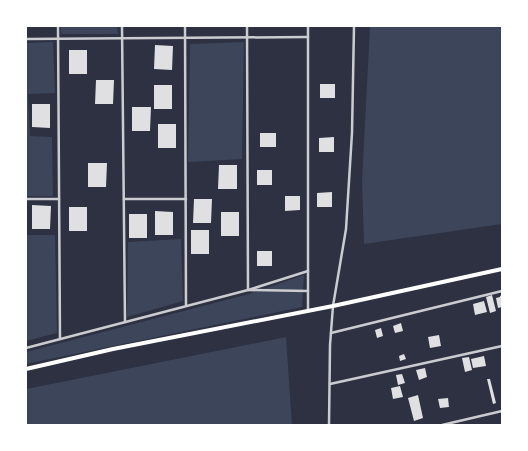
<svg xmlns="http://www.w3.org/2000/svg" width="528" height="451" font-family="Lora,serif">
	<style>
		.green { fill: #3c4559 }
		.building { fill: #e0e0e3 }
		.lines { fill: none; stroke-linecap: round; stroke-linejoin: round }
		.minor { stroke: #caccd0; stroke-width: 2.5 }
		.secondary { stroke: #fff; stroke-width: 4 }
	</style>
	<rect width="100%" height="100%" fill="#2d3142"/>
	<!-- green -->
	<g class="green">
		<path d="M61,26H117L118,34H61Z"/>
		<path d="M370,26H502V224L364,244L362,181Z"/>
		<path d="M53,42L55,93L28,94L30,136L52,137L53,196H26V43Z"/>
		<path d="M244,42L242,159L188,162L190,44Z"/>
		<path d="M26,235H55L57,333L26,341Z"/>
		<path d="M181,239L183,301L127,317L128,242Z"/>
		<path d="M304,275L302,307L26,364V352L249,294Z"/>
		<path d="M286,337L292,425H26V389Z"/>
	</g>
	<!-- building -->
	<g class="building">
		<path d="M155,45L173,46L172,70L154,69Z"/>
		<rect x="69" y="50" width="18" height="24"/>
		<path d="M96,80H114L113,104H95Z"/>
		<rect x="320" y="84" width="15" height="14"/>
		<rect x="154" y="85" width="18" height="24"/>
		<path d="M32,104H50V128L32,127Z"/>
		<path d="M132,107H151L150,131H132Z"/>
		<rect x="158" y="124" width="18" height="24"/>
		<rect x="260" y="133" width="16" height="14"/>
		<path d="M334,137V152H319V138Z"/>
		<path d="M88,163H107L106,187H88Z"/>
		<path d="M219,165H237V189H218Z"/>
		<rect x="257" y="170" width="15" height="15"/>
		<path d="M332,192V207H317V193Z"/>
		<path d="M285,196H300V210L285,211Z"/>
		<path d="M194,199H212L211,223H193Z"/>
		<path d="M32,205L51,206L50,229H32Z"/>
		<rect x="69" y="207" width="18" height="24"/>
		<path d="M155,211L173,212V235H155Z"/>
		<rect x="221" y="212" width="18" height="24"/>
		<rect x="129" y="214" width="18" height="24"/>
		<rect x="191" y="230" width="18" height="24"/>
		<rect x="257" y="251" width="15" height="15"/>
		<path d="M492,295L496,311L490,313L486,297Z"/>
		<path d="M502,295V307L498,308L496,298L500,297V296Z"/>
		<path d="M484,301L487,312L475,315L473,304Z"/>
		<path d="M401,323L403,331L395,333L393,326Z"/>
		<path d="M381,328L383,336L377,338L375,330Z"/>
		<path d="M439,335L441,346L430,348L428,337Z"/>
		<path d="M404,354L406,359L400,361L399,356Z"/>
		<path d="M484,356L486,366L473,368L471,359Z"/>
		<path d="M469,357L472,370L465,372L462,358Z"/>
		<path d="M425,368L427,377L419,380L416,370Z"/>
		<path d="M402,374L405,383L398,385L396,375Z"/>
		<path d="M487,379H490L496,403L493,404Z"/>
		<path d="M400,386L403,397L393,399L391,388Z"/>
		<path d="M418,395L423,418L414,421L408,398Z"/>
		<path d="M448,398L449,407L440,408L438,399Z"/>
	</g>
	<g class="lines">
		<!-- minor -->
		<g class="minor">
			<path d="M58,26L60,339"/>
			<path d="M122,26L125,322"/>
			<path d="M185,26L186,305"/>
			<path d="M247,26L248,290L308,291"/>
			<path d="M308,26V311"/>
			<path d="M26,39L308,37"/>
			<path d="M26,199H59"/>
			<path d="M124,199H186"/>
			<path d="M331,333L502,291"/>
			<path d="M26,348L248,290L308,271"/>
			<path d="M330,384L502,346"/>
			<path d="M329,425L330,345L333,306L346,229L352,133L354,26"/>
			<path d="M442,425L502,411"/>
		</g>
		<!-- secondary -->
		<path class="secondary" d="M26,369L113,349L333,306L502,269"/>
	</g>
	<!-- border -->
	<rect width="528" height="451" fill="none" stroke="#ffffff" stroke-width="54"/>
</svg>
